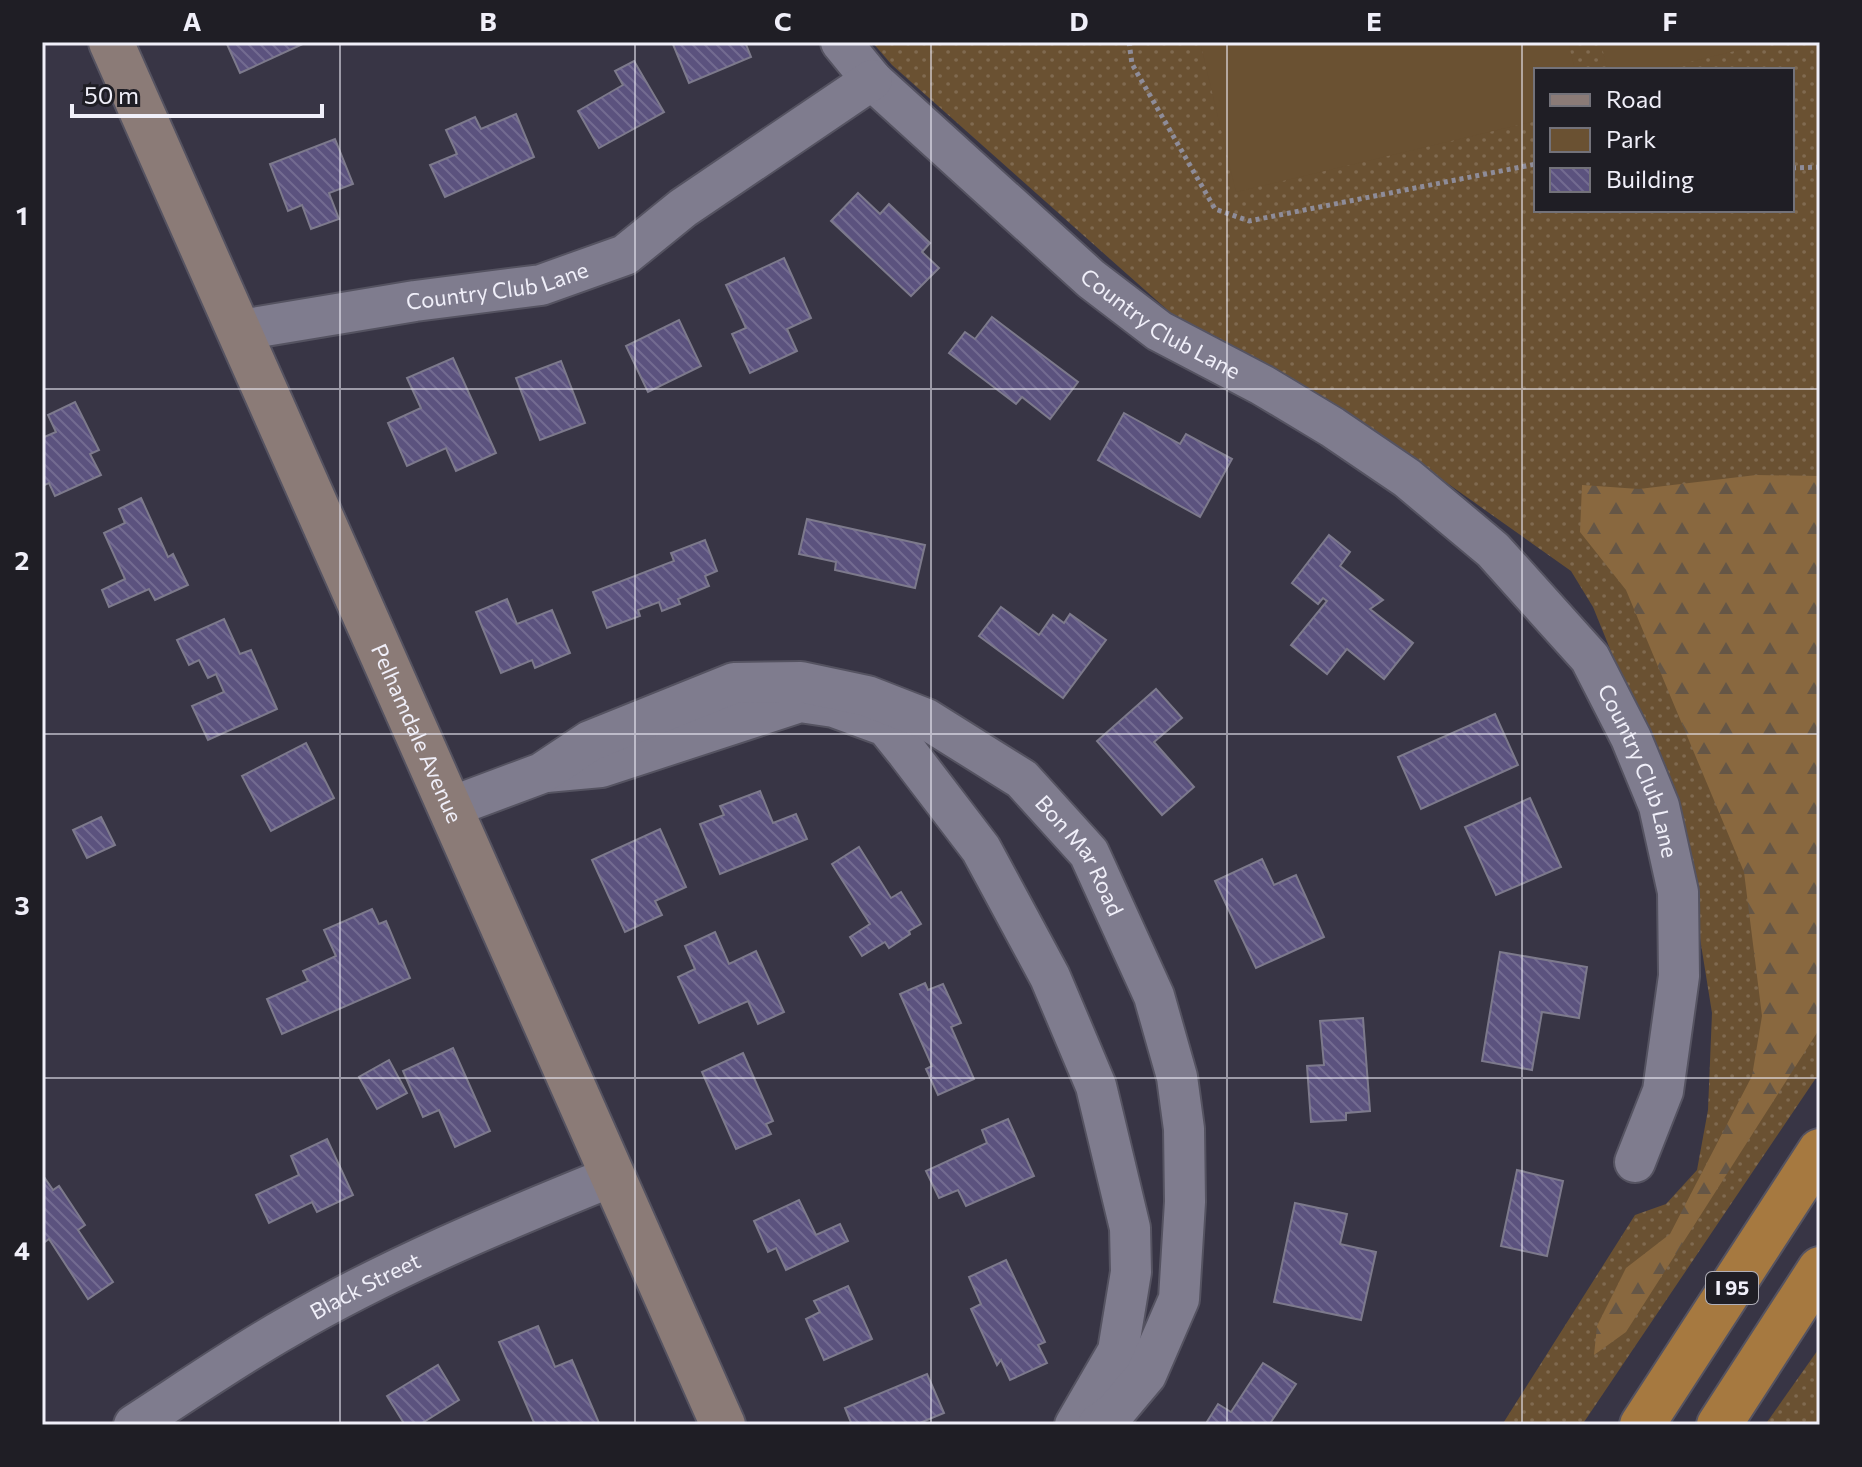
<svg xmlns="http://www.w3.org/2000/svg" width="1862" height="1467" font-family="Commissioner,sans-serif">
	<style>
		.grass { fill: url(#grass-dots); fill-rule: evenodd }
		.forest { fill: url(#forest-firs) }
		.park { fill: #6a5132 }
		.building { fill: url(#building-back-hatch); stroke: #7d7a8c; stroke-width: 2 }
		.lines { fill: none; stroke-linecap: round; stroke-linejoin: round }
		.street-casing { stroke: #555361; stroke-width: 44 }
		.secondary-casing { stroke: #555361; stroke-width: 48 }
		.highway-casing { stroke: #555361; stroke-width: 48 }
		.path { stroke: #8e8c99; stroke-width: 5; stroke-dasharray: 4 4; stroke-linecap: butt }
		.street { stroke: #7f7c8e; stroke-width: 40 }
		.secondary { stroke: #8b7b77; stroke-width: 44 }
		.highway { stroke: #a67940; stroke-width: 44 }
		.grid { fill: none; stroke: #f0eff9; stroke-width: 2; stroke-opacity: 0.55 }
		.labels { text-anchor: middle; stroke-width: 8; stroke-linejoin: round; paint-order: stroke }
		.shield { fill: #1f1e25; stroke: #b1b0b9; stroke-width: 2 }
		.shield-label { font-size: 20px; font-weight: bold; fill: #f0eff9 }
		.street-label { font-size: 22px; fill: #f0eff9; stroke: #1f1e25 }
		.neatline { fill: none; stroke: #f0eff9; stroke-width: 3 }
		.grid-label { font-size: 26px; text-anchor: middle; font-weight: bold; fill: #f0eff9 }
	</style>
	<defs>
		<pattern id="grass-dots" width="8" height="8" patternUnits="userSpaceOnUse" patternTransform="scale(2)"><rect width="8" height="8" fill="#6a5132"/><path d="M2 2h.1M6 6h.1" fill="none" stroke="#806a50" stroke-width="1.8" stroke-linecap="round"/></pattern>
		<pattern id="forest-firs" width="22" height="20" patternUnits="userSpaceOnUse" patternTransform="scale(2)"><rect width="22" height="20" fill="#89683f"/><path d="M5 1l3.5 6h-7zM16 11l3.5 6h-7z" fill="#655646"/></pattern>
		<pattern id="building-back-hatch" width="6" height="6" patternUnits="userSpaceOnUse" patternTransform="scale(2)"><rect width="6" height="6" fill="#5b527e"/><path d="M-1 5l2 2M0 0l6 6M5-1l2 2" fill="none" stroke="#736b91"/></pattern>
	</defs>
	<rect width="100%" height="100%" fill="#383545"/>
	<!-- grass -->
	<g class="grass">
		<path d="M872,42H1820V1072L1582,1425H1502L1635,1215L1666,1204L1697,1170L1708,1110L1712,1013L1682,826L1593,607L1571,571L1375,432L1173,315L892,65ZM1536,70H1792V210H1536Z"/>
		<path d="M1820,1347V1425H1765Z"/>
	</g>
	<!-- forest -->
	<path class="forest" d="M1756,475L1820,476V1028L1626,1332L1594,1355L1597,1326L1626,1268L1670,1234L1752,1076L1762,1016L1744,872L1626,590L1580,532L1582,485L1639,489Z"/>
	<!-- park -->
	<g class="park">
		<path d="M1200,42H1568L1575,70H1536V121L1236,192Z"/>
		<path d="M1601,42H1763L1764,44L1656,70H1607Z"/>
	</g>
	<!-- building -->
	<g class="building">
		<path d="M226,42H307L240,73Z"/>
		<path d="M672,42H745L751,57L689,83Z"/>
		<path d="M634,61L664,112L599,148L578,111L623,85L615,71Z"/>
		<path d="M516,114L534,157L445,197L430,165L457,154L446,130L475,117L481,129Z"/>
		<path d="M335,139L353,184L329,193L339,219L311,229L302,205L288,211L270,164Z"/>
		<path d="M858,193L880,214L889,204L930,243L922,252L939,268L911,296L831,221Z"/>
		<path d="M784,258L811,318L787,329L797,351L750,373L732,334L746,328L726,285Z"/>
		<path d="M992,317L1078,382L1050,419L1022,397L1016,404L949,353L965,332L975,339Z"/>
		<path d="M679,320L701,366L648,392L626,346Z"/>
		<path d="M453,358L496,453L456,471L446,448L407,466L388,423L421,408L407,378Z"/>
		<path d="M561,361L585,423L540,440L516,378Z"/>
		<path d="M75,402L99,450L90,454L101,475L55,496L49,483L42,486V438L56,432L48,415Z"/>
		<path d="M1124,413L1180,444L1186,434L1232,459L1200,517L1098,460Z"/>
		<path d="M141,498L168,557L173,554L188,585L155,600L149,589L109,607L102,590L125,579L104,533L125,523L119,509Z"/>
		<path d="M807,519L925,545L915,588L835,570L836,562L799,554Z"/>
		<path d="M1329,535L1350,552L1340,566L1383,600L1370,609L1413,643L1384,679L1347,649L1327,674L1291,645L1327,601L1323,598L1318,604L1292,583Z"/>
		<path d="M705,540L717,571L705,576L709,586L678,599L680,604L662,611L659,602L638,610L640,616L607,628L593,592L674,561L671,553Z"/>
		<path d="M507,599L517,624L552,610L570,653L535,668L532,660L501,673L476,612Z"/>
		<path d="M1001,607L1039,635L1053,615L1064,623L1070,614L1106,640L1063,698L979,636Z"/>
		<path d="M224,619L240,654L251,650L277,709L208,740L192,706L224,692L216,674L208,678L199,660L189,665L177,640Z"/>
		<path d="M1156,689L1182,718L1154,742L1194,787L1162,815L1097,741Z"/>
		<path d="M1495,714L1518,765L1421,809L1398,757Z"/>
		<path d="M306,743L334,798L271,831L242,776Z"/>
		<path d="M760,791L773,823L796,814L807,839L720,874L700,824L724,815L720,806Z"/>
		<path d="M1530,798L1561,867L1496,895L1465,827Z"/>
		<path d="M101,817L115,845L87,858L73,830Z"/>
		<path d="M660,829L686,887L655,901L662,915L625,932L592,860Z"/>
		<path d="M859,847L891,898L901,892L921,924L909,931L910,934L889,948L885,942L862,956L850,937L870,924L832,864Z"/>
		<path d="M1262,859L1274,885L1296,875L1324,937L1256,968L1215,881Z"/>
		<path d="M372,909L379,924L386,921L410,978L282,1034L267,999L308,981L303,971L336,956L324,930Z"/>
		<path d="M715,932L729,964L756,951L784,1012L758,1024L748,1001L699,1023L678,977L695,969L685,946Z"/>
		<path d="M1500,952L1587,967L1579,1018L1542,1012L1532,1070L1482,1061Z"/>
		<path d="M925,983L928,990L943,984L961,1023L951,1027L974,1079L938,1095L926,1069L932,1066L900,994Z"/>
		<path d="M1363,1018L1370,1111L1346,1113V1120L1311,1122L1307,1066L1324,1065L1320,1021Z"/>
		<path d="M453,1048L490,1131L455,1147L439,1110L423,1117L403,1071Z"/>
		<path d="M743,1053L773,1121L766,1124L771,1134L736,1149L702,1072Z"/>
		<path d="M389,1060L407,1093L377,1109L359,1077Z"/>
		<path d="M1008,1119L1034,1176L966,1206L958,1190L939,1198L926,1171L987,1143L982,1130Z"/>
		<path d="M327,1139L353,1195L317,1212L312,1202L269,1223L256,1195L299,1175L291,1156Z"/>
		<path d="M1517,1170L1563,1181L1547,1256L1501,1246Z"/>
		<path d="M42,1174L53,1190L59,1186L85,1225L78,1230L113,1282L88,1299L49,1239L42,1244Z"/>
		<path d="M799,1200L816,1235L840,1224L848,1241L786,1270L776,1248L768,1252L754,1221Z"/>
		<path d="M1295,1203L1347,1214L1340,1244L1376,1252L1361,1320L1274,1302Z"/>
		<path d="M1006,1260L1045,1342L1038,1345L1047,1363L1010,1380L1001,1360L997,1365L971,1309L981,1304L969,1277Z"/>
		<path d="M848,1286L872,1339L824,1360L806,1319L820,1312L814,1301Z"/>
		<path d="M538,1326L555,1367L572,1360L599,1423L594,1425H535L499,1342Z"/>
		<path d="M1263,1363L1296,1384L1269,1425H1205L1218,1404L1231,1412Z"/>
		<path d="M438,1365L459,1400L419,1425H405L387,1396Z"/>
		<path d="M927,1374L944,1413L915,1425H852L845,1408Z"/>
	</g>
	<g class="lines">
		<defs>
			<g id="street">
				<path id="s1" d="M841,42L872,80L1091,279L1159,331L1262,385L1332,427L1407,478L1493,550L1590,658L1631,738L1659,806L1678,892L1679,976L1663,1091L1635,1162"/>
				<path id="s2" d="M241,330L415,301L541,285L625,255L683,208L872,80"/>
				<path d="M546,772L601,767L800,702L834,707L886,726L907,752L981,849L1050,977L1096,1086L1130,1228L1131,1272L1118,1351L1075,1425"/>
				<path id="s3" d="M451,807L542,773L590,741L734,683L801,682L867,696L926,719L1022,779L1089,853L1154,996L1177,1077L1184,1129L1185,1202L1179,1299L1146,1375L1115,1412L1098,1425"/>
				<path id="s4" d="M134,1425C185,1392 235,1357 288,1327C391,1267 502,1221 613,1176"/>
			</g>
			<g id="secondary">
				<path id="s5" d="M111,42L723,1425"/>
			</g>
			<g id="highway">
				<path d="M1642,1425L1820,1151"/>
				<path d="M1719,1425L1820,1269"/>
			</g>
		</defs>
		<!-- street casing -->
		<use href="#street" class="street-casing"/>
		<!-- secondary casing -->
		<use href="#secondary" class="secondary-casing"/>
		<!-- highway casing -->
		<use href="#highway" class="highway-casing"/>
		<!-- path -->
		<g class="path">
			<path d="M1129,42L1132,64L1215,209L1249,221L1536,164"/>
			<path d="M1792,168L1820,167"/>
		</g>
		<!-- street -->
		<use href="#street" class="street"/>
		<!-- secondary -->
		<use href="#secondary" class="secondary"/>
		<!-- highway -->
		<use href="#highway" class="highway"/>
	</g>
	<!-- grid -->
	<path class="grid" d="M340,42V1425M635,42V1425M931,42V1425M1227,42V1425M1522,42V1425M42,389H1820M42,734H1820M42,1078H1820"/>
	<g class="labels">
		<!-- shield labels -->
		<rect class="shield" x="1706" y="1272" width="52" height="32" rx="6"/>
		<g class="shield-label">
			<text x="1732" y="1295">I 95</text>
		</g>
		<!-- street labels -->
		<g class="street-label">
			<text dy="8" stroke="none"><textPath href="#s2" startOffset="260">Country Club Lane</textPath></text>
			<text dy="8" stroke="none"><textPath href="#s1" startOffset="428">Country Club Lane</textPath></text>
			<text dy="8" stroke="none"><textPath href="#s5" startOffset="756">Pelhamdale Avenue</textPath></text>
			<text dy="8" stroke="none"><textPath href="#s1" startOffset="1100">Country Club Lane</textPath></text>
			<text dy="8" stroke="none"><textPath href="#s3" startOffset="718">Bon Mar Road</textPath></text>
			<text dy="8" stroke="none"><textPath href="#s4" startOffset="270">Black Street</textPath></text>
		</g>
	</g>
	<!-- border -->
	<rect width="1862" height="1467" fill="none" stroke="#1f1e25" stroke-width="88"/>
	<!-- legend -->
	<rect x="1534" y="68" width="260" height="144" fill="#1f1e25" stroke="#73727a" stroke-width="2"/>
	<rect x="1550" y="94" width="40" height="12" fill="#8b7b77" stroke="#73727a" stroke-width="2"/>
	<text x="1606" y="108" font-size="24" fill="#f0eff9">Road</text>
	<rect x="1550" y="128" width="40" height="24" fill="#6a5132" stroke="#73727a" stroke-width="2"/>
	<text x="1606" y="148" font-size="24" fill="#f0eff9">Park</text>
	<rect x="1550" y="168" width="40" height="24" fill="url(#building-back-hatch)" stroke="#73727a" stroke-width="2"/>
	<text x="1606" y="188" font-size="24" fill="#f0eff9">Building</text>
	<!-- scale -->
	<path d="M72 104v12h250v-12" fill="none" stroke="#f0eff9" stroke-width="4"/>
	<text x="84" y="104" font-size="24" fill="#f0eff9" stroke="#1f1e25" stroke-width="6" paint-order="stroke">50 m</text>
	<rect x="44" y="44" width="1774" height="1379" class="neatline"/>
	<g class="grid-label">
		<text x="192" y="31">A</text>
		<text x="488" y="31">B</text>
		<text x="783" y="31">C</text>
		<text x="1079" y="31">D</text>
		<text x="1374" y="31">E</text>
		<text x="1670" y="31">F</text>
		<text x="22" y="225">1</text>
		<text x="22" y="570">2</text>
		<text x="22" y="915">3</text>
		<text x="22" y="1260">4</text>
	</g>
</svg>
